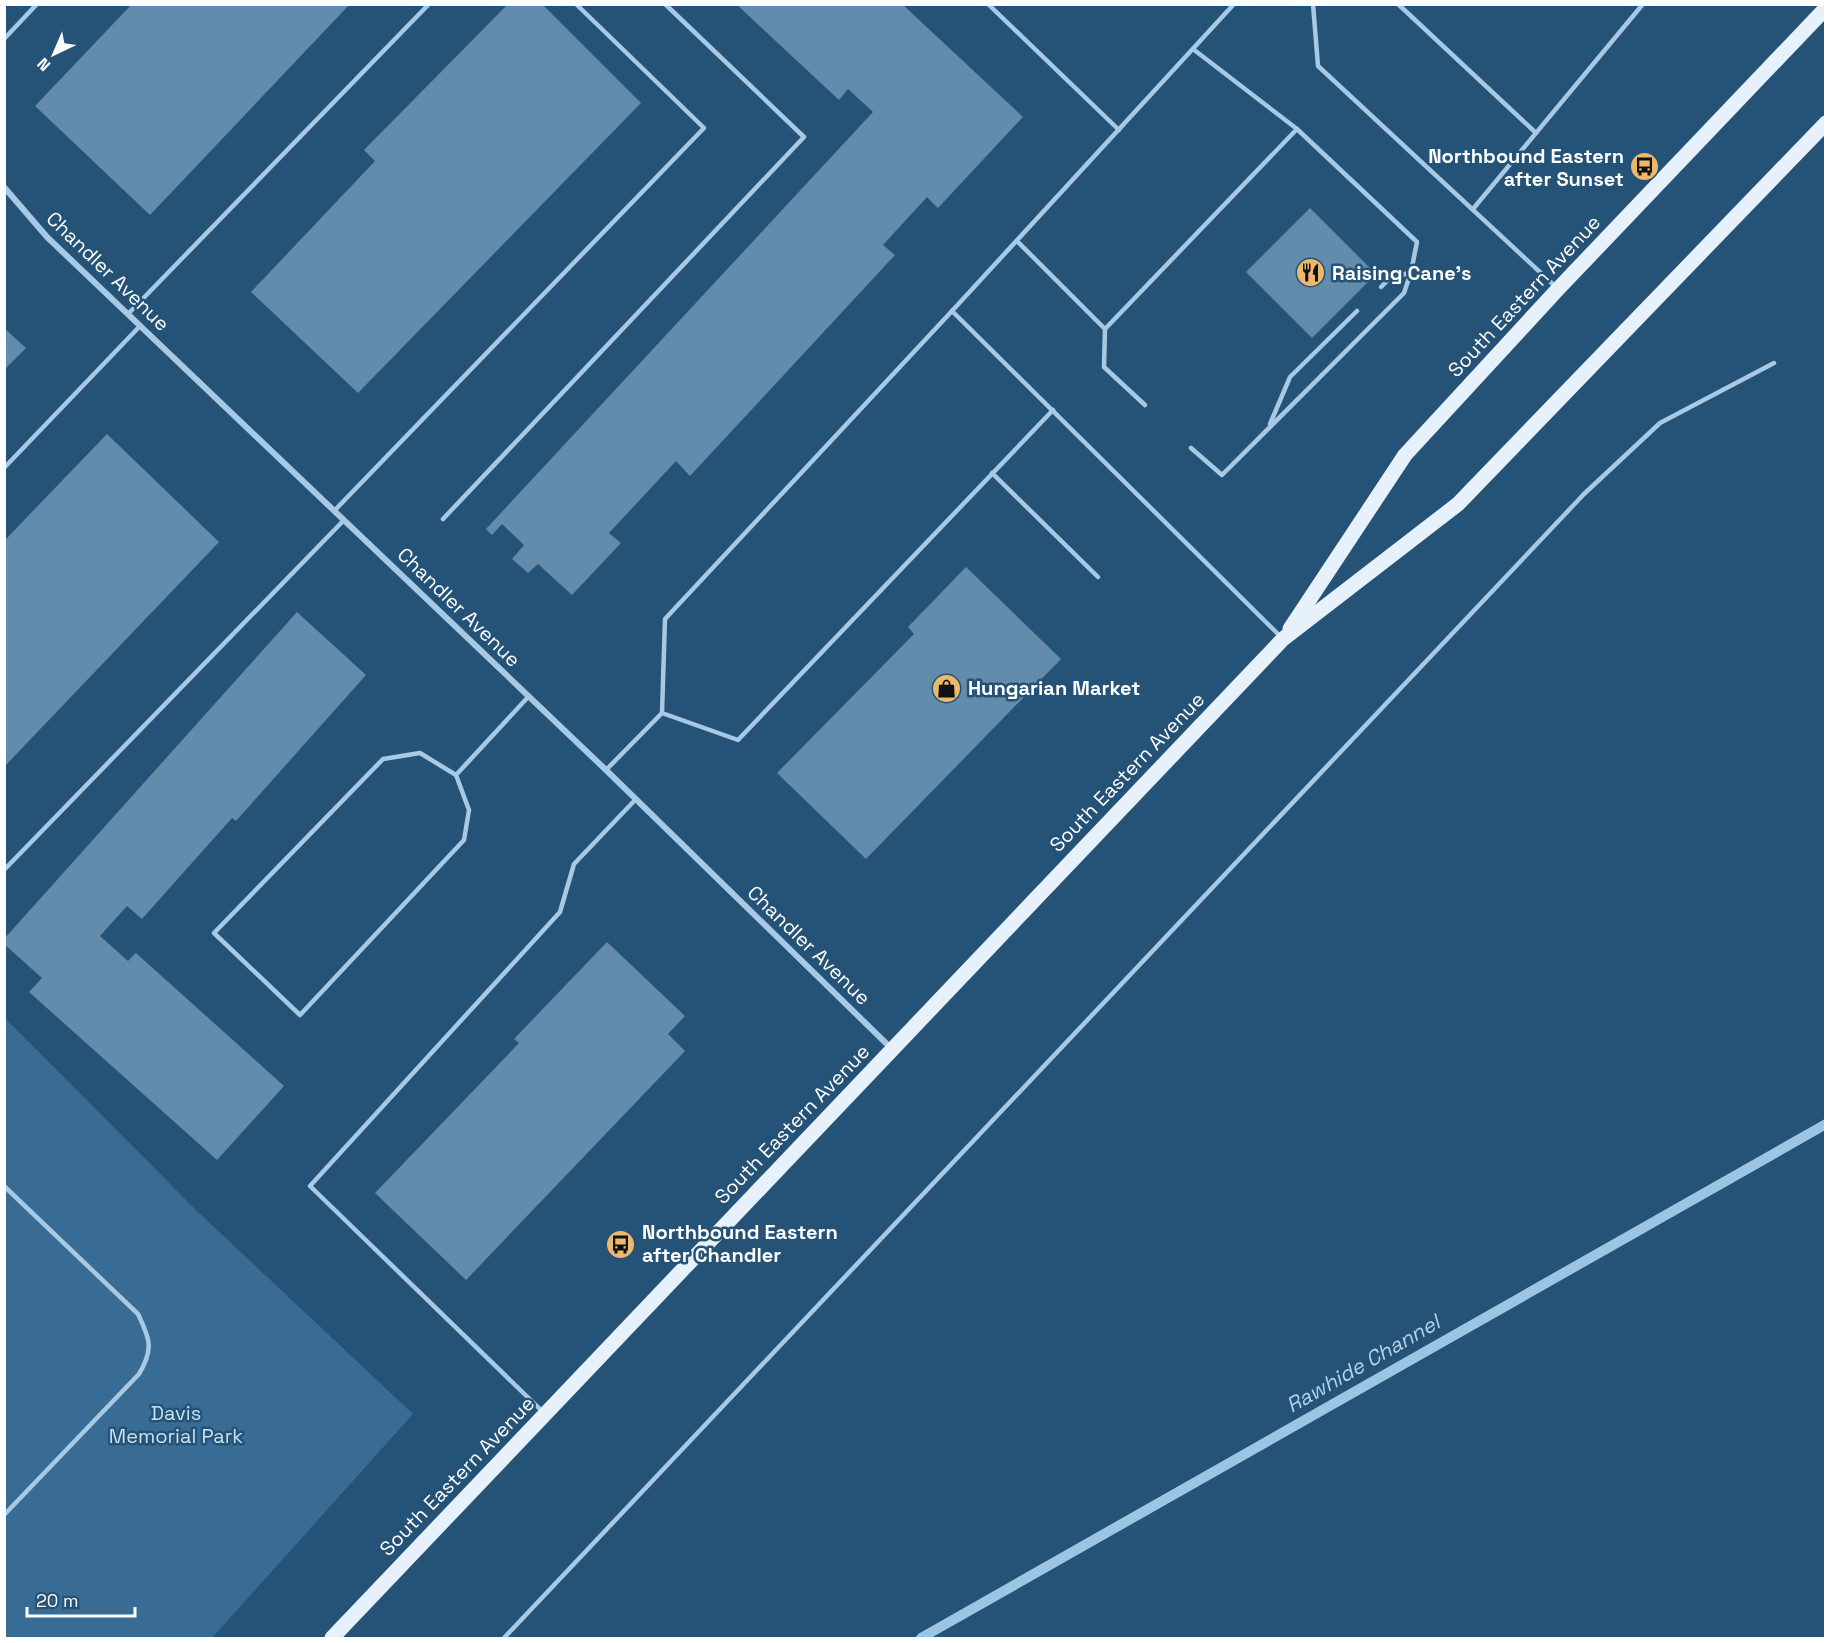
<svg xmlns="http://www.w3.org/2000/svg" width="1830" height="1643" font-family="'Space Grotesk',sans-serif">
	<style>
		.green { fill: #396c95 }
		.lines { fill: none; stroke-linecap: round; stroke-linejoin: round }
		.stream { stroke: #9bc5e3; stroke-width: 10 }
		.building { fill: #628bac }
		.lane { stroke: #a7c9e3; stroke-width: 4.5 }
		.street { stroke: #a7c9e3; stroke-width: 6 }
		.primary { stroke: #e6f1fc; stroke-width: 15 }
		.labels { text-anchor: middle; stroke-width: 5; stroke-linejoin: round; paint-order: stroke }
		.poi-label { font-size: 20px; font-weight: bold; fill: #fff; stroke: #255277; text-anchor: start }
		.street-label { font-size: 20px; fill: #fff; stroke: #255277 }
		.park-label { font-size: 20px; fill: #c9e1f2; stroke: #255277 }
		.water-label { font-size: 21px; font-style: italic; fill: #b2d2eb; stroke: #255277 }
	</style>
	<rect width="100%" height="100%" fill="#255277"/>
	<!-- green -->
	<path class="green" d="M4,1017L198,1212L413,1414L212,1638H5Z"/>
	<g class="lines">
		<!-- stream -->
		<path class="stream" d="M921,1638L1826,1124"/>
	</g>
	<!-- building -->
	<g class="building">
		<path d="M132,4H350L150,215L35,106Z"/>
		<path d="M508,4H542L641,103L358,393L251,292L375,161L364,150Z"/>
		<path d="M736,4H902L1023,117L938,208L927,197L883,245L895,255L690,476L676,461L609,533L621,543L572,595L538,564L528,573L512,559L524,545L502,524L492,535L486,529L873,112L848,89L839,100Z"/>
		<path d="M1310,208L1376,274L1312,338L1246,272Z"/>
		<path d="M4,328L26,348L4,370Z"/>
		<path d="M107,434L219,542L4,767V541Z"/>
		<path d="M966,567L1061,659L866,859L777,773L914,634L908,627Z"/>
		<path d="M297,612L366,675L236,821L232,818L142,919L127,906L100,936L128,961L136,953L284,1086L217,1160L29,992L42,978L4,944V939Z"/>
		<path d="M607,942L685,1016L668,1034L685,1051L466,1280L375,1193L519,1043L514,1039Z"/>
	</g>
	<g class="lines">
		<!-- lane -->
		<g class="lane">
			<path d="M988,4L1119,130"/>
			<path d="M1234,4L952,311L1281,637"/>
			<path d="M1313,4L1318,66L1556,287"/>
			<path d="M1398,4L1536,133"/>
			<path d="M4,39L37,4"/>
			<path d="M1473,209L1643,4"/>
			<path d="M1017,241L1105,329L1297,129L1193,49"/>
			<path d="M1381,287L1388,280L1411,272"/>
			<path d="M952,311L665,619L662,713L738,740L1053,410"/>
			<path d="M128,314L429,4"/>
			<path d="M1105,329L1104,367L1145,405"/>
			<path d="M1270,424L1290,377L1357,311"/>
			<path d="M1191,448L1222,475L1404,293L1411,272L1417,242L1297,129"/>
			<path d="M4,468L140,326"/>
			<path d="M992,473L1098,577"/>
			<path d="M334,511L704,128L576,4"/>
			<path d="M443,519L804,137L665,4"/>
			<path d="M606,770L662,713"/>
			<path d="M456,775L420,753L383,759L214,933L300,1015L464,840L469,810L456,775L529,696"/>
			<path d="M4,870L344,520"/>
			<path d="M4,1186L138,1314C150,1339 154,1349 139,1374L4,1515"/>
			<path d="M543,1412L310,1186L560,912L574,864L636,799"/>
			<path d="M504,1638L1584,494L1660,423L1774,363"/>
		</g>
		<!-- street -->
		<path class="street" d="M4,187L47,237L606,770L892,1049"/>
		<!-- primary -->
		<g class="primary">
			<path d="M1290,629L1405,455L1558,289L1826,8"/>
			<path d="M332,1638L1283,639L1458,504L1826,123"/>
		</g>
	</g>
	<!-- icons -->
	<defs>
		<symbol id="bus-disc" viewBox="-11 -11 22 22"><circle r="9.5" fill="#ecb96c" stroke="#255277"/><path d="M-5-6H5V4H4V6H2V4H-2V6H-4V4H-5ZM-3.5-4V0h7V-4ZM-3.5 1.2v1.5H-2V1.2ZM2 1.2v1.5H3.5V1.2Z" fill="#111"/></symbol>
		<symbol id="restaurant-disc" viewBox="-11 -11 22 22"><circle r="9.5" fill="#ecb96c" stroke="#255277"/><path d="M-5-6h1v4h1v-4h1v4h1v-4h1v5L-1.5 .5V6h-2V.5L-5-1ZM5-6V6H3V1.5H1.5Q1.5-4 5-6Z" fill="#111"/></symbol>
		<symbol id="shop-disc" viewBox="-11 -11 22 22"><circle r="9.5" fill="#ecb96c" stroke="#255277"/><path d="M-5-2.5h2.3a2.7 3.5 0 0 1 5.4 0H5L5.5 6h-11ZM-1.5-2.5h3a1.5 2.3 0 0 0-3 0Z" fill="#111"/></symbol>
	</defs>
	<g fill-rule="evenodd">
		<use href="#bus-disc" x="1628" y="150" width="33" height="33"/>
		<use href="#restaurant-disc" x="1294" y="256" width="33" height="33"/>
		<use href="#shop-disc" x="930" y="672" width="33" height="33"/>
		<use href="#bus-disc" x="604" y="1228" width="33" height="33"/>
	</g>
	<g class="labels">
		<!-- poi labels -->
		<g class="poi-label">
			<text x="1624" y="163" text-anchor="end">Northbound Eastern<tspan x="1624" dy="23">after Sunset</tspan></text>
			<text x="1332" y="280">Raising Cane's</text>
			<text x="968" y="695">Hungarian Market</text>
			<text x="642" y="1239">Northbound Eastern<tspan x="642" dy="23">after Chandler</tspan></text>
		</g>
		<!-- street labels -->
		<g class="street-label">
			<text transform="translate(108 271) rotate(44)" y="7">Chandler Avenue</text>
			<text transform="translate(1524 296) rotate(-47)" y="7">South Eastern Avenue</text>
			<text transform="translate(459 607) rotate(44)" y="7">Chandler Avenue</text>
			<text transform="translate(1127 772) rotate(-46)" y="7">South Eastern Avenue</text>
			<text transform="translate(809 945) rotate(44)" y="7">Chandler Avenue</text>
			<text transform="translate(792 1124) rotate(-46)" y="7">South Eastern Avenue</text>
			<text transform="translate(457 1476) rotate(-46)" y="7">South Eastern Avenue</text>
		</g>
		<!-- park labels -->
		<g class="park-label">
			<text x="176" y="1420">Davis<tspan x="176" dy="23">Memorial Park</tspan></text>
		</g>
		<!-- water labels -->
		<g class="water-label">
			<text transform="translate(1363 1364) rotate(-30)" y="7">Rawhide Channel</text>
		</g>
	</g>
	<!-- border -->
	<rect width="1830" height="1643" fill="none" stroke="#ffffff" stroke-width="12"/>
	<!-- north arrow -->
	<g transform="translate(54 54) rotate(224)" stroke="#255277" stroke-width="4.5" paint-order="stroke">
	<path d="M0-4.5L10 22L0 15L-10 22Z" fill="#ffffff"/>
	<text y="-9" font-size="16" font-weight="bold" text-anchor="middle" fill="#ffffff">N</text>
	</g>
	<!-- scale -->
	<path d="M27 1607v9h108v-9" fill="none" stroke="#ffffff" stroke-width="3"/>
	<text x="36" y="1607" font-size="18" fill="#ffffff" stroke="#255277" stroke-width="4.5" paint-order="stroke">20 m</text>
</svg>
